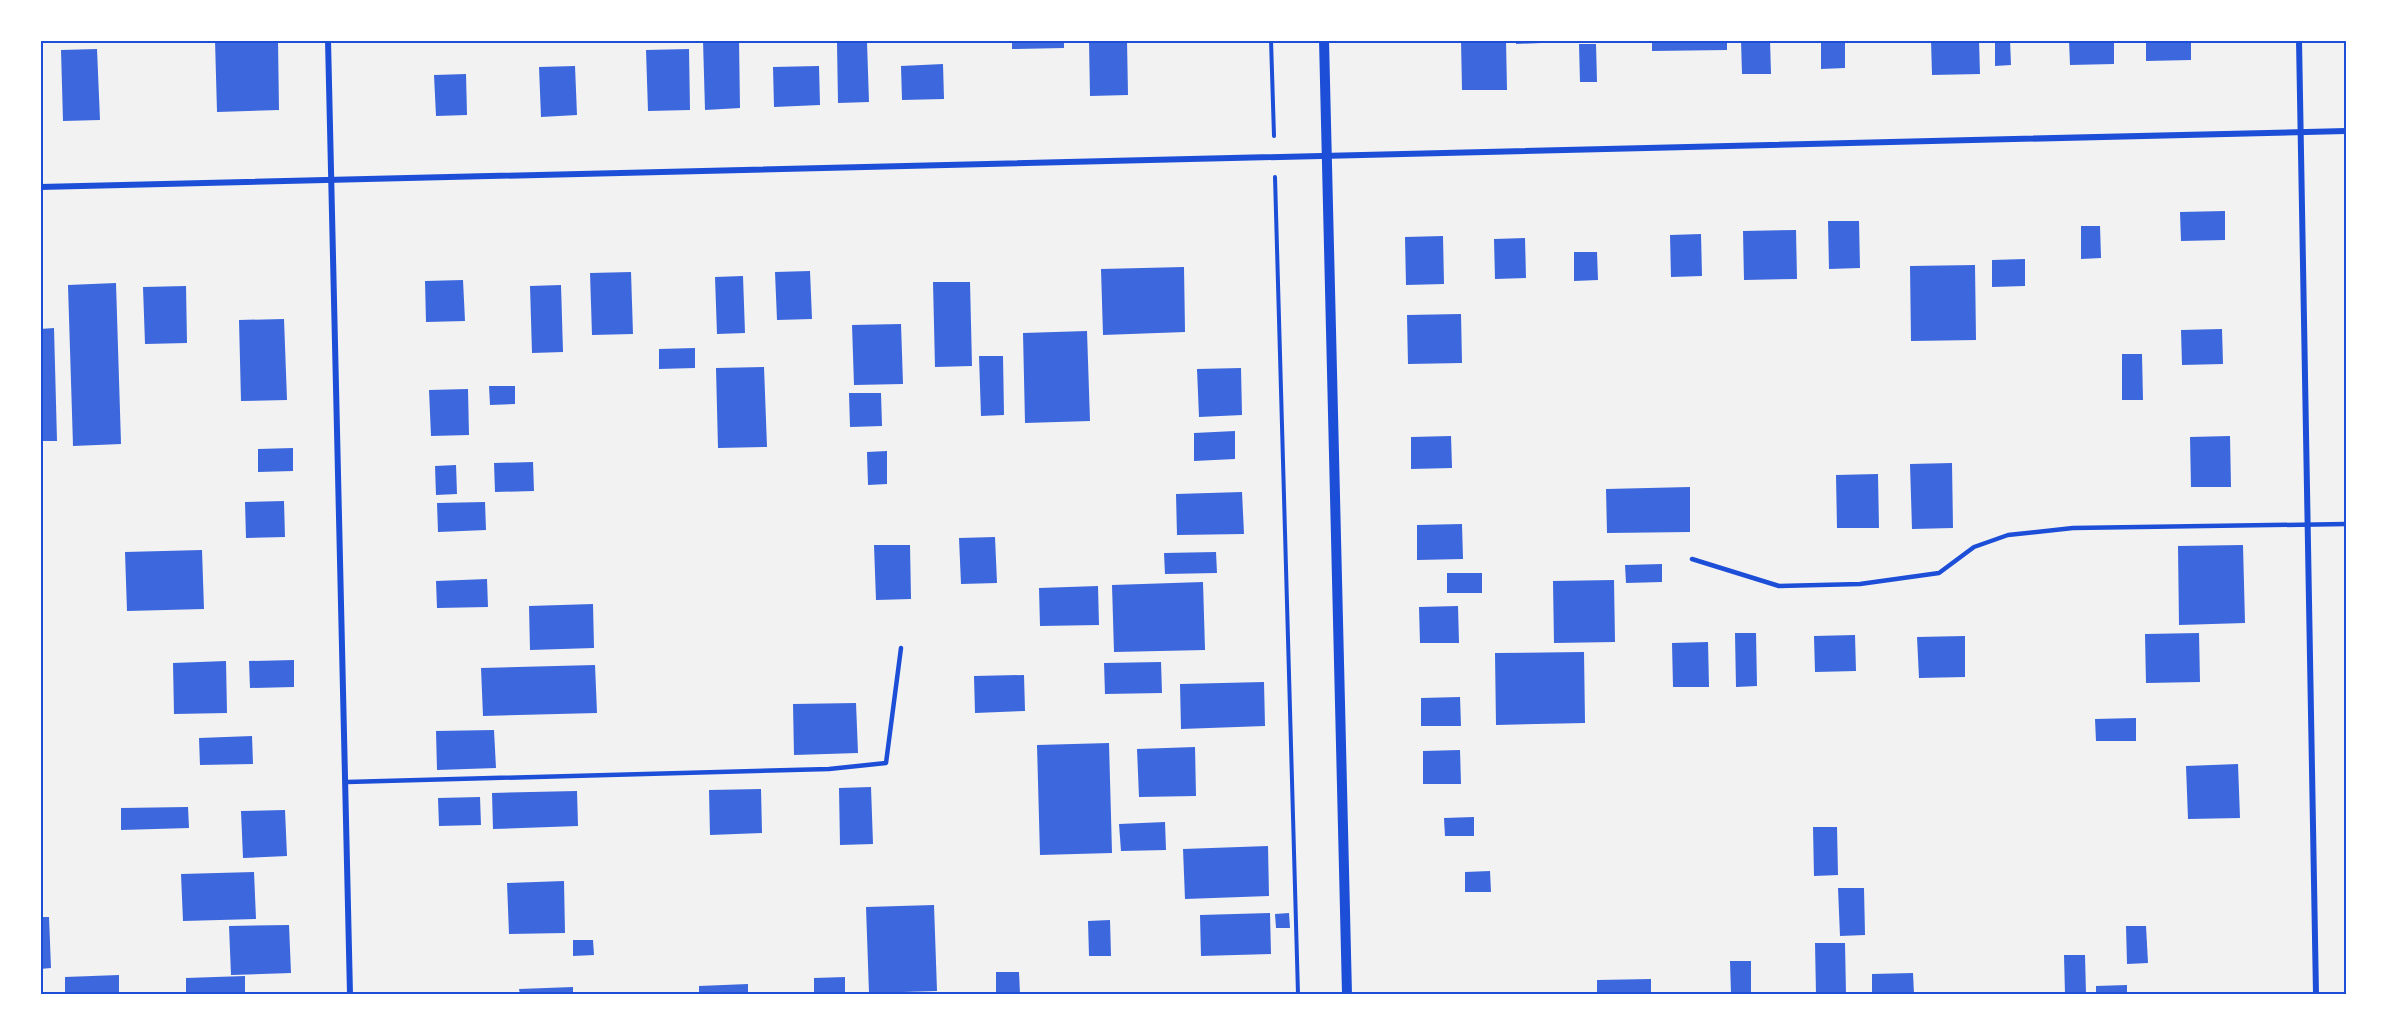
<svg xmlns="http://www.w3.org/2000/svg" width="2387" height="1035" font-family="'Source Sans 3',sans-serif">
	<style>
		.building { fill: #3d67dc }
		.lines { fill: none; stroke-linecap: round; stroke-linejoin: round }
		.path { stroke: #1d4ed8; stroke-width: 4 }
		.service { stroke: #1d4ed8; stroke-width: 4.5 }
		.minor { stroke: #1d4ed8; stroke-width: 6 }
		.tertiary { stroke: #1d4ed8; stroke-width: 10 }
		.neatline { fill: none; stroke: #1d4ed8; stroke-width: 2 }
	</style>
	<rect width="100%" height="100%" fill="#f2f2f2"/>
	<!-- building -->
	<g class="building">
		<path d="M215,40H278L279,110L217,112Z"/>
		<path d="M703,40H739L740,108L705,110Z"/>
		<path d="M1012,40H1064V48L1012,49Z"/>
		<path d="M1089,40H1127L1128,95L1090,96Z"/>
		<path d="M1461,40H1506L1507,90H1462Z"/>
		<path d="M1516,40H1565V42L1516,44Z"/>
		<path d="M1652,40H1727V50L1652,51Z"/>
		<path d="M1741,40H1770L1771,74H1742Z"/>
		<path d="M1821,40H1845V68L1821,69Z"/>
		<path d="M1931,40H1979L1980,74L1932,75Z"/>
		<path d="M1995,40H2010L2011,65L1995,66Z"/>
		<path d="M2069,40H2114V64L2070,65Z"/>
		<path d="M2146,40H2191V60L2146,61Z"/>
		<path d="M867,42L869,102L838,103L837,43Z"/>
		<path d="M1579,44H1596L1597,82H1580Z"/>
		<path d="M97,49L100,120L63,121L61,50Z"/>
		<path d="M689,49L690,110L648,111L646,50Z"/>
		<path d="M943,64L944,99L902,100L901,66Z"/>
		<path d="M575,66L577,115L541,117L539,67Z"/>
		<path d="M819,66L820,105L774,107L773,67Z"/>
		<path d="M466,74L467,115L436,116L434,75Z"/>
		<path d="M2225,211V240L2181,241L2180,212Z"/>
		<path d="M1828,221H1859L1860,268L1829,269Z"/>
		<path d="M2081,226H2100L2101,258L2081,259Z"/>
		<path d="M1796,230L1797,279L1744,280L1743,231Z"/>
		<path d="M1701,234L1702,276L1671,277L1670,235Z"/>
		<path d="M1443,236L1444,284L1406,285L1405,237Z"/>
		<path d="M1525,238L1526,278L1495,279L1494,239Z"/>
		<path d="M1574,252H1597L1598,280L1574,281Z"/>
		<path d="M2025,259V286L1992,287V260Z"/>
		<path d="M1975,265L1976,340L1911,341L1910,266Z"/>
		<path d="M1184,267L1185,332L1103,335L1101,269Z"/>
		<path d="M810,271L812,319L777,320L775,272Z"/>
		<path d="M631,272L633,334L592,335L590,273Z"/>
		<path d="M743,276L745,333L717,334L715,277Z"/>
		<path d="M463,280L465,321L426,322L425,281Z"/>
		<path d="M933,282H970L972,366L935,367Z"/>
		<path d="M116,283L121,444L73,446L68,285Z"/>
		<path d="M561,285L563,352L532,353L530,286Z"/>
		<path d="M186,286L187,343L145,344L143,287Z"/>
		<path d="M1461,314L1462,363L1408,364L1407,315Z"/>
		<path d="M284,319L287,400L241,401L239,320Z"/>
		<path d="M901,324L903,384L854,385L852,325Z"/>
		<path d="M54,328L57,441H40V329Z"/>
		<path d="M2222,329L2223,364L2182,365L2181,330Z"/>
		<path d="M1087,331L1090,421L1025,423L1023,333Z"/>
		<path d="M695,348V368L659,369V349Z"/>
		<path d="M2122,354H2142L2143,400H2122Z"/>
		<path d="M979,356H1003L1004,415L981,416Z"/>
		<path d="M764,367L767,447L718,448L716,368Z"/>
		<path d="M1241,368L1242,415L1199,417L1197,369Z"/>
		<path d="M489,386H515V404L490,405Z"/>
		<path d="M468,389L469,435L431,436L429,390Z"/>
		<path d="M849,393H881L882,426L850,427Z"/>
		<path d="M1235,431V459L1194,461V433Z"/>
		<path d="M1451,436L1452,468L1411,469V437Z"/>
		<path d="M2230,436L2231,487H2191L2190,437Z"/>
		<path d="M293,448V471L258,472V449Z"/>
		<path d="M887,451V484L868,485L867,452Z"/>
		<path d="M533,462L534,491L495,492L494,463Z"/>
		<path d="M1952,463L1953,528L1912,529L1910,464Z"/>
		<path d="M456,465L457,494L436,495L435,466Z"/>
		<path d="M1878,474L1879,528H1837L1836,475Z"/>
		<path d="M1690,487V532L1607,533L1606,489Z"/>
		<path d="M1242,492L1244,534L1177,535L1176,494Z"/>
		<path d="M284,501L285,537L246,538L245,502Z"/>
		<path d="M485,502L486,530L438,532L437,503Z"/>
		<path d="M1462,524L1463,559L1417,560V525Z"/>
		<path d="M995,537L997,583L961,584L959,538Z"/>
		<path d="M874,545H910L911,599L876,600Z"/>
		<path d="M2243,545L2245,623L2179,625L2178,546Z"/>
		<path d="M202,550L204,609L127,611L125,552Z"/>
		<path d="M1216,552L1217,573L1165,574L1164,553Z"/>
		<path d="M1662,564V582L1626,583L1625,565Z"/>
		<rect x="1447" y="573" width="35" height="20"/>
		<path d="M487,579L488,607L437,608L436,581Z"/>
		<path d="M1614,580L1615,642L1554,643L1553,581Z"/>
		<path d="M1203,582L1205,650L1114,652L1112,585Z"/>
		<path d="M1098,586L1099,625L1040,626L1039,588Z"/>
		<path d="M593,604L594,648L530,650L529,606Z"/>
		<path d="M1458,606L1459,643H1420L1419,607Z"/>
		<path d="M1735,633H1756L1757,686L1736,687Z"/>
		<path d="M2199,633L2200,682L2146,683L2145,634Z"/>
		<path d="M1855,635L1856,671L1815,672L1814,636Z"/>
		<path d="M1965,636V677L1919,678L1917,637Z"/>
		<path d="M1708,642L1709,687H1673L1672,643Z"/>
		<path d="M1584,652L1585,723L1496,725L1495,653Z"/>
		<path d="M294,660V687L250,688L249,661Z"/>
		<path d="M226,661L227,713L174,714L173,663Z"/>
		<path d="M1161,662L1162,693L1105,694L1104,663Z"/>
		<path d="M595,665L597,713L483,716L481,668Z"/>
		<path d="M1024,675L1025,711L975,713L974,676Z"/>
		<path d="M1264,682L1265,726L1181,729L1180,684Z"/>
		<path d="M1460,697L1461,726H1421V698Z"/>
		<path d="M856,703L858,753L794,755L793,704Z"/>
		<path d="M2136,718V741H2096L2095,719Z"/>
		<path d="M494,730L496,768L437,770L436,731Z"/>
		<path d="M252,736L253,764L200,765L199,738Z"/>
		<path d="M1109,743L1112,853L1040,855L1037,745Z"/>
		<path d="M1195,747L1196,796L1139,797L1137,749Z"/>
		<path d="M1460,750L1461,784H1423V751Z"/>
		<path d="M2238,764L2240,818L2188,819L2186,766Z"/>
		<path d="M871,787L873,844L840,845L839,788Z"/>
		<path d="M761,789L762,833L710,835L709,790Z"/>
		<path d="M577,791L578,826L493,829L492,793Z"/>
		<path d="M480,797L481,825L439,826L438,798Z"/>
		<path d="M188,807L189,828L121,830V808Z"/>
		<path d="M285,810L287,856L243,858L241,811Z"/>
		<path d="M1474,817V836H1445L1444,818Z"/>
		<path d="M1165,822L1166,850L1121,851L1119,824Z"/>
		<path d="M1813,827H1837L1838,875L1814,876Z"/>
		<path d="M1268,846L1269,896L1185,899L1183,849Z"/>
		<path d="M1490,871L1491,892H1465V872Z"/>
		<path d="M254,872L256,919L183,921L181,874Z"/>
		<path d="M564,881L565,933L509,934L507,883Z"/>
		<path d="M1838,888H1864L1865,935L1840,936Z"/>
		<path d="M934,905L937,991L869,993L866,907Z"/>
		<path d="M1270,913L1271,954L1201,956L1200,915Z"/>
		<path d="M1289,913L1290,928H1276L1275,914Z"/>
		<path d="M40,917H49L51,968L40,969Z"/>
		<path d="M1110,920L1111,956H1089L1088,921Z"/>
		<path d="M289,925L291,973L231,975L229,926Z"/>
		<path d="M2126,926H2146L2148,963L2127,964Z"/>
		<path d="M573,940H593L594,955L573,956Z"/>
		<path d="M1815,943H1845L1846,994H1816Z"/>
		<path d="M2064,955H2085L2086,994H2065Z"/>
		<path d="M1730,961H1751V994H1731Z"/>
		<path d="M996,972H1019L1020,994H996Z"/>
		<path d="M1913,973L1914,994H1872V974Z"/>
		<path d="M119,975V994H65V977Z"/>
		<path d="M245,976V994H186V978Z"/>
		<path d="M845,977V994H814V978Z"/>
		<path d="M1651,979V994H1597V980Z"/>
		<path d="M748,984V994H699V986Z"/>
		<path d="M2127,985V994H2096V986Z"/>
		<path d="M573,987V994H520L519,989Z"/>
	</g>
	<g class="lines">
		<!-- path -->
		<g class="path">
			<path d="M1271,40L1274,136"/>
			<path d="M1275,177L1298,994"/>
		</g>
		<!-- service -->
		<g class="service">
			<path d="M1692,559L1779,586L1860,584L1939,573L1974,547L2008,535L2073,528L2346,524"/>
			<path d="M347,782L829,769L886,763L901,648"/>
		</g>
		<!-- minor -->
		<g class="minor">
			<path d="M328,40L350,994"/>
			<path d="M2299,40L2316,994"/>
			<path d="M40,187L2346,131"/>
		</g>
		<!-- tertiary -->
		<path class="tertiary" d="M1324,40L1347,994"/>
	</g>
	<!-- border -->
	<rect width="2387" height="1035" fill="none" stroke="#ffffff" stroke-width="84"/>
	<rect x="42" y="42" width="2303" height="951" class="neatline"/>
</svg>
